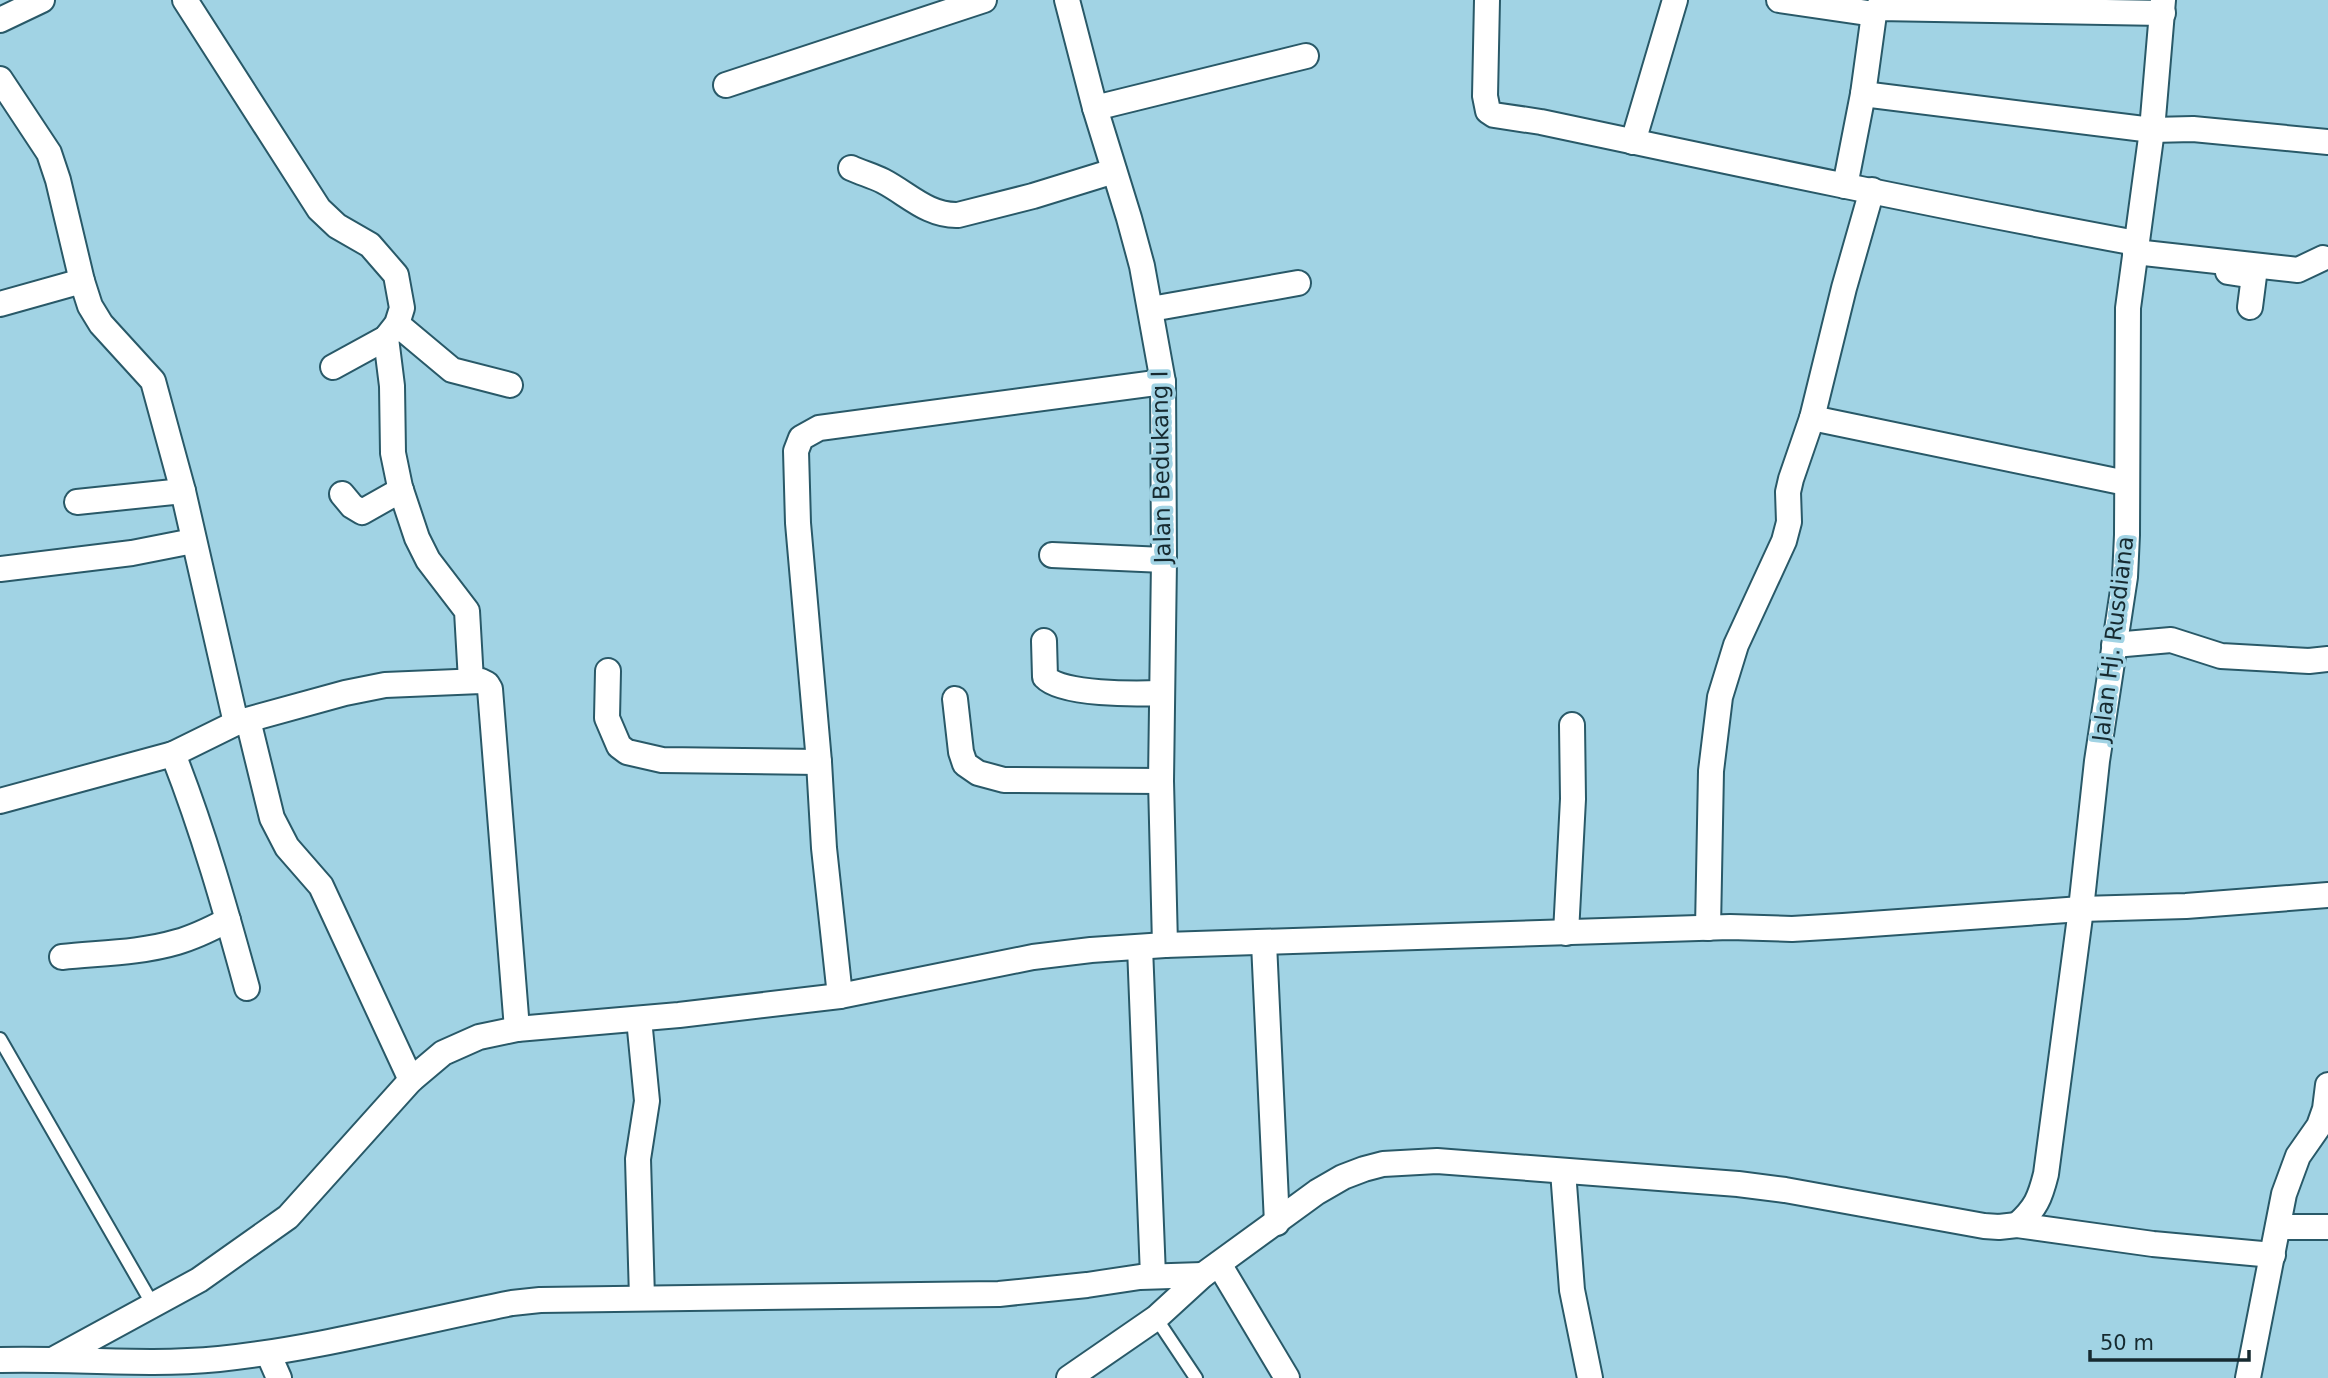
<svg xmlns="http://www.w3.org/2000/svg" width="2328" height="1378" font-family="'DejaVu Sans',sans-serif">
	<style>
		.lines { fill: none; stroke-linecap: round; stroke-linejoin: round }
		.service-casing { stroke: #295968; stroke-width: 16 }
		.minor-casing { stroke: #295968; stroke-width: 28 }
		.service { stroke: #fff; stroke-width: 12 }
		.minor { stroke: #fff; stroke-width: 24 }
		.labels { text-anchor: middle; stroke-width: 7; stroke-linejoin: round; paint-order: stroke }
		.street-label { font-size: 23px; fill: #162a30; stroke: #a1d3e4 }
	</style>
	<rect width="100%" height="100%" fill="#a1d3e4"/>
	<g class="lines">
		<defs>
			<g id="service">
				<path d="M0,1039L153,1305"/>
				<path d="M1156,1318L1196,1378"/>
			</g>
			<g id="minor">
				<path d="M185,0L319,209L337,226L370,245L396,275L402,308L397,324L386,338L333,367"/>
				<path d="M1067,0L1095,108L1129,218L1142,266L1163,382L1164,560L1161,781L1165,945"/>
				<path d="M1487,0L1485,96L1488,111L1494,115L1541,122C1739,164 1937,206 2136,243"/>
				<path d="M1779,0L1874,14"/>
				<path d="M0,20L42,0"/>
				<path d="M0,79L49,153L58,180L82,281L90,306L101,324L153,381L183,491L236,723"/>
				<path d="M726,85L984,0"/>
				<path d="M1863,94L2152,130L2193,129L2328,142"/>
				<path d="M1095,108L1306,56"/>
				<path d="M1633,142L1675,0"/>
				<path d="M851,168C862,173 873,176 883,181C908,194 928,216 958,215L1033,196L1114,171"/>
				<path d="M1845,186L1863,94L1874,14L1878,8L2163,13"/>
				<path d="M2135,252L2298,270L2323,258"/>
				<path d="M2228,272L2254,276L2250,307"/>
				<path d="M0,304L82,281"/>
				<path d="M1151,309L1298,283"/>
				<path d="M397,324L452,370L510,385"/>
				<path d="M386,338L392,386L393,453L400,487L417,538L428,560L467,611L471,681"/>
				<path d="M1812,418L2126,483"/>
				<path d="M342,494L352,506L362,512L401,490"/>
				<path d="M77,502L183,491"/>
				<path d="M1052,555L1164,560"/>
				<path d="M0,569L132,553L193,541"/>
				<path d="M1044,641L1045,677C1062,695 1136,694 1161,693"/>
				<path d="M2114,645L2171,640L2221,656L2309,661L2328,659"/>
				<path d="M608,671L607,718L619,746L627,752L662,760L819,762"/>
				<path d="M955,699L961,752L965,764L978,773L1004,780L1161,781"/>
				<path d="M248,720L272,818L287,847L321,886L411,1080"/>
				<path d="M173,754C203,830 225,908 247,988"/>
				<path d="M0,801L173,754L236,723L345,693L385,685L481,681L487,684L490,689L517,1029"/>
				<path d="M1708,928L1711,771L1720,697L1736,645L1784,541L1789,522L1788,492L1791,479L1812,418L1844,288L1872,190"/>
				<path d="M1566,933L1573,799L1572,725"/>
				<path d="M1264,943L1277,1223"/>
				<path d="M1140,947L1153,1276"/>
				<path d="M62,957C99,953 140,953 177,942C195,937 211,929 228,920"/>
				<path d="M840,996L824,848L819,762L798,523L796,451L801,438L819,428L1163,382"/>
				<path d="M639,1019L647,1101L638,1159L642,1298"/>
				<path d="M1563,1171L1572,1290L1590,1378"/>
				<path d="M2017,1225C2036,1208 2040,1198 2046,1174L2081,909L2097,761L2125,577L2127,535L2128,308L2152,130L2163,0"/>
				<path d="M2278,1227H2328"/>
				<path d="M1219,1264L1287,1378"/>
				<path d="M268,1353L279,1378"/>
				<path d="M54,1359L199,1280L288,1217L411,1080L443,1053L479,1037L517,1029L679,1015L840,996L1033,957L1091,950L1165,945L1730,927L1792,929L1843,926L2081,909L2186,906L2328,895"/>
				<path d="M0,1360C73,1358 146,1366 219,1359C317,1349 415,1322 512,1303L540,1300L999,1294L1087,1285L1140,1277L1203,1275"/>
				<path d="M1069,1378L1156,1318L1203,1275L1317,1192L1343,1177L1364,1169L1383,1164L1437,1161L1738,1184L1785,1190L1984,1226L1999,1227L2017,1225L2153,1244L2273,1255"/>
				<path d="M2248,1378L2284,1194L2298,1156L2319,1126L2325,1109L2328,1085"/>
			</g>
		</defs>
		<!-- service casing -->
		<use href="#service" class="service-casing"/>
		<!-- minor casing -->
		<use href="#minor" class="minor-casing"/>
		<!-- service -->
		<use href="#service" class="service"/>
		<!-- minor -->
		<use href="#minor" class="minor"/>
	</g>
	<g class="labels">
		<!-- street labels -->
		<g class="street-label">
			<text transform="translate(1161 467) rotate(-91)" y="8">Jalan Bedukang I</text>
			<text transform="translate(2113 639) rotate(-83)" y="8">Jalan Hj. Rusdiana</text>
		</g>
	</g>
	<!-- scale -->
	<path d="M2090 1350v10h159v-10" fill="none" stroke="#162a30" stroke-width="3.5"/>
	<text x="2100" y="1350" font-size="21" fill="#162a30" stroke="#a1d3e4" stroke-width="5" paint-order="stroke">50 m</text>
</svg>
